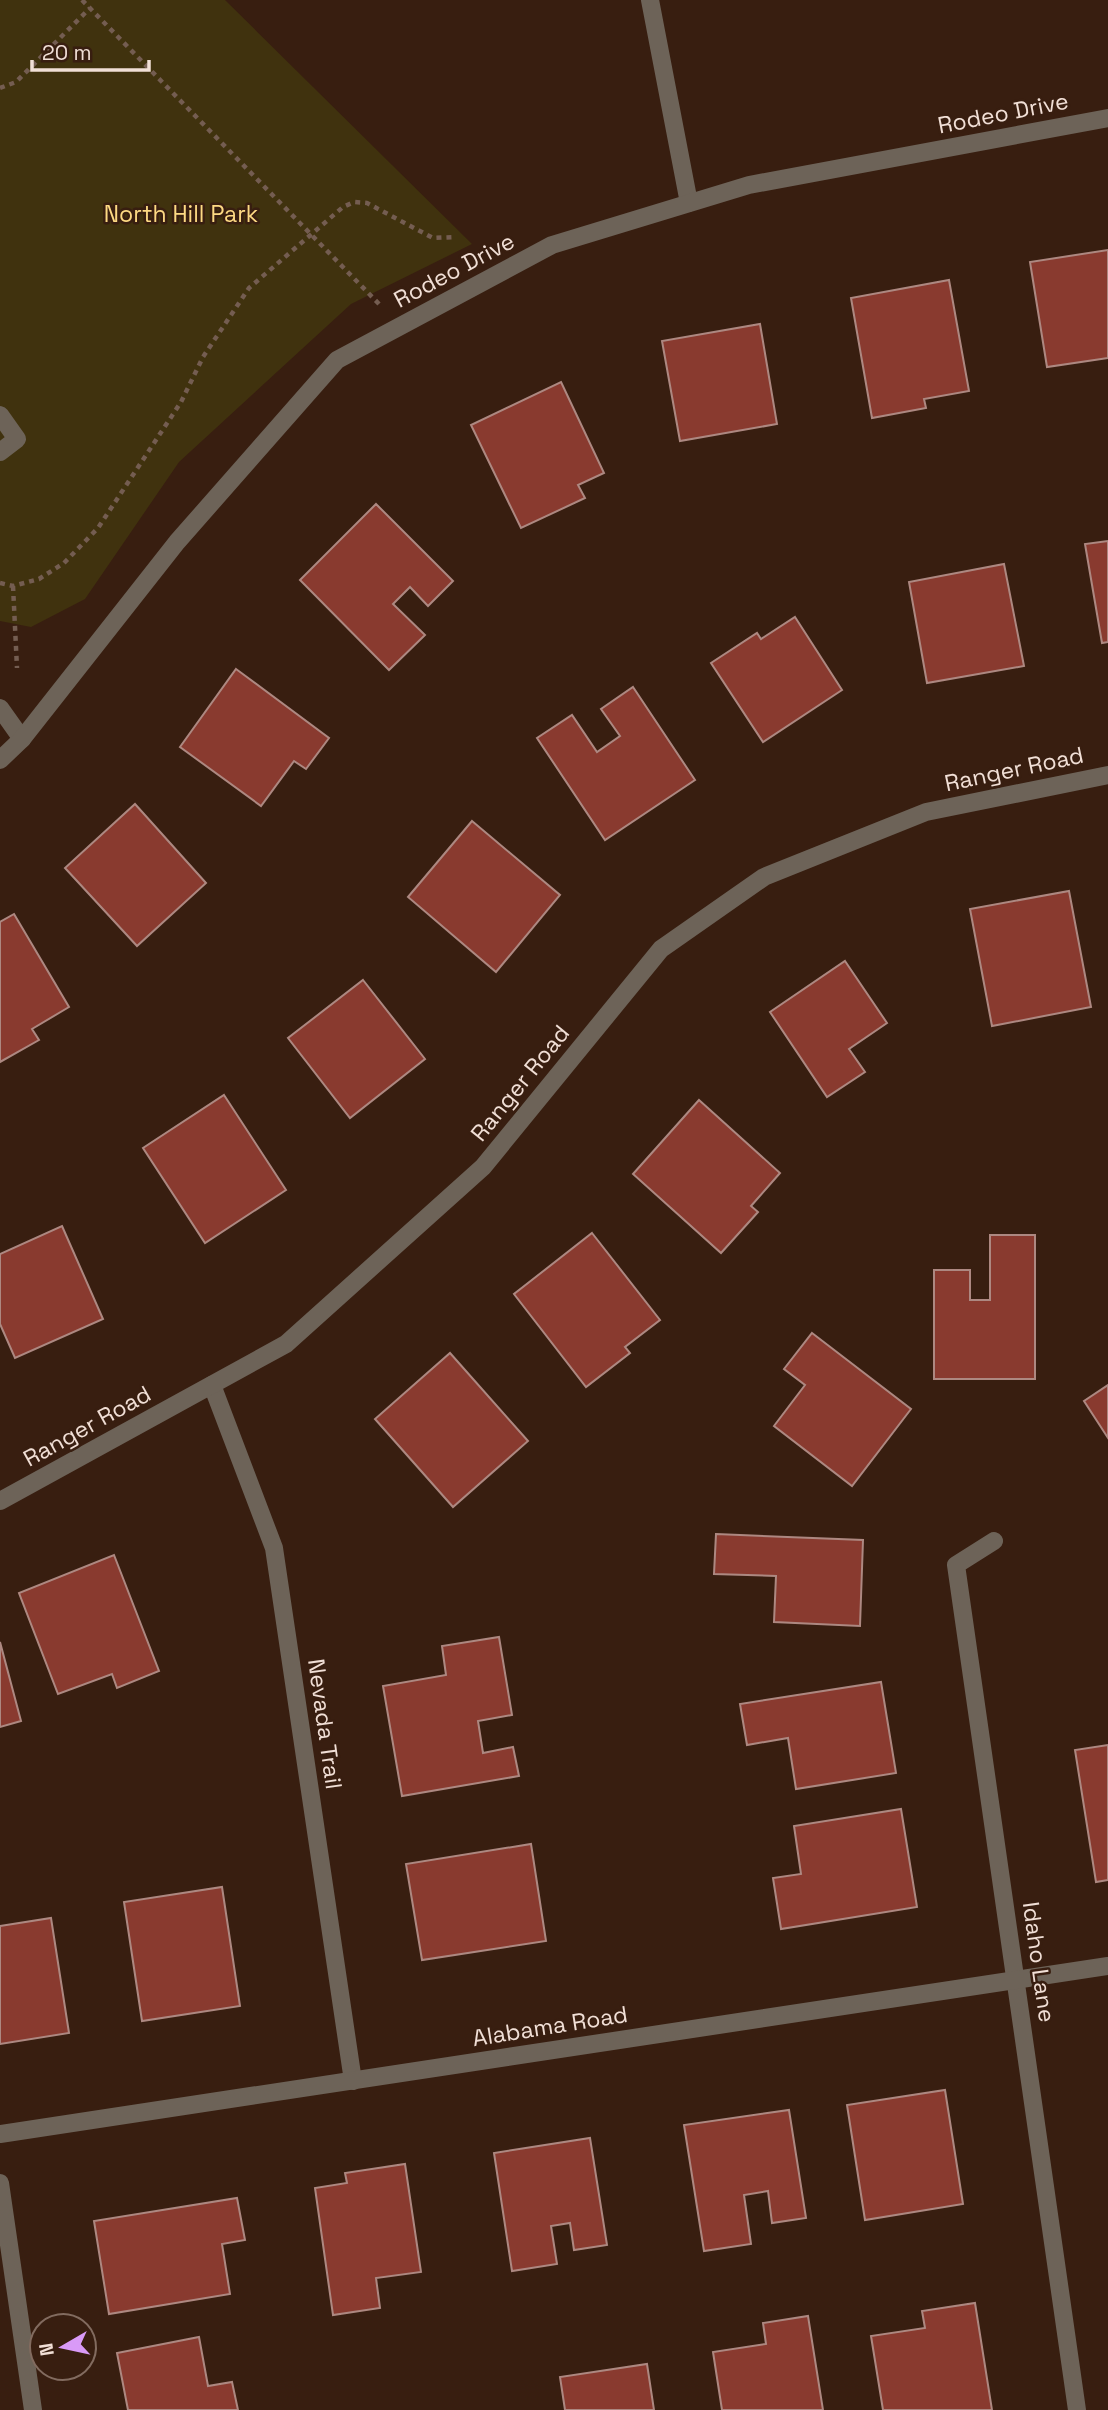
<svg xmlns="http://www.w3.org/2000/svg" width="1108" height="2410" font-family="'Space Grotesk',sans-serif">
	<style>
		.green { fill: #40320e }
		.building { fill: #893a2f; stroke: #ad8881; stroke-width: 2 }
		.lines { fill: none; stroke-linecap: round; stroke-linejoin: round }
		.path { stroke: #745d51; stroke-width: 4.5; stroke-dasharray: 5 5; stroke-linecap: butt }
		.minor { stroke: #6d6358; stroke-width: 18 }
		.labels { text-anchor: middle; stroke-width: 5; stroke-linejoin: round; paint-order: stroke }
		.street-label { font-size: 23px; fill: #f1dfd6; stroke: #381e10 }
		.park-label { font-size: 23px; fill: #fdd983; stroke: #381e10 }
	</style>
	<rect width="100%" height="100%" fill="#381e10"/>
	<!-- green -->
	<path class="green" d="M0,0H225L472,244L351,304L179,462L85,599L31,627L0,621Z"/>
	<!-- building -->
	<g class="building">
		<path d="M1108,250V358L1047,367L1030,262Z"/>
		<path d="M949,280L969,391L924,399L926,408L872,418L851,298Z"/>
		<path d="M760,324L777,424L680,441L662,341Z"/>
		<path d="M561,382L604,473L578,485L585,498L521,528L471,425Z"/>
		<path d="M376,504L453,581L428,606L410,587L393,604L425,635L389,670L300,580Z"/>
		<path d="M1108,541V642L1102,643L1085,544Z"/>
		<path d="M1004,564L1024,666L927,683L909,582Z"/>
		<path d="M795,617L842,690L763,742L711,663L757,633L761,639Z"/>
		<path d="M236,669L329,738L306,769L294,761L261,806L180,747Z"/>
		<path d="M633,687L695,780L605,840L537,738L572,715L597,752L620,736L601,709Z"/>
		<path d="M135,804L206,883L137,946L65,868Z"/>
		<path d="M472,821L560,895L496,972L408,897Z"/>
		<path d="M1069,891L1091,1007L992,1026L970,909Z"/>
		<path d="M14,914L69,1007L32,1029L39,1040L0,1062V922Z"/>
		<path d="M845,961L887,1023L849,1049L865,1072L827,1097L770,1012Z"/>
		<path d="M363,980L425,1059L350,1118L288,1038Z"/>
		<path d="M224,1095L286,1190L205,1243L143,1148Z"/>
		<path d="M699,1100L780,1173L751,1206L758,1212L721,1253L633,1174Z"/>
		<path d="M62,1226L103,1319L15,1358L0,1324V1254Z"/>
		<path d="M592,1233L660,1320L625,1347L630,1353L586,1387L514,1294Z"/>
		<path d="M990,1235H1035V1379H934V1270H970V1300H990Z"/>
		<path d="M812,1333L911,1409L852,1486L774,1426L805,1385L784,1369Z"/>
		<path d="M450,1353L528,1441L453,1507L375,1419Z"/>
		<path d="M1108,1385V1438L1084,1401Z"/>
		<path d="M716,1534L863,1540L860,1626L774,1622L776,1576L714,1574Z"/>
		<path d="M114,1555L159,1671L117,1688L112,1674L58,1694L19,1593Z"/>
		<path d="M499,1637L512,1715L478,1721L483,1753L513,1747L519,1776L402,1796L383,1686L446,1675L442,1646Z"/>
		<path d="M0,1642L21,1721L0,1727Z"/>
		<path d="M881,1682L896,1773L796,1789L788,1738L747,1745L740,1704Z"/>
		<path d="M1108,1745V1880L1096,1882L1075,1750Z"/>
		<path d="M901,1809L917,1907L781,1929L773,1878L801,1874L794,1826Z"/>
		<path d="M531,1844L546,1941L422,1960L406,1864Z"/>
		<path d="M222,1887L240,2006L142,2021L124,1902Z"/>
		<path d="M51,1918L69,2033L0,2044V1926Z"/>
		<path d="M945,2090L963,2204L865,2220L847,2105Z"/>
		<path d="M789,2110L806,2218L772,2223L768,2191L744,2195L751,2244L704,2251L684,2125Z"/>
		<path d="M590,2138L607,2245L574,2250L570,2223L551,2226L557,2264L512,2271L494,2153Z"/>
		<path d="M405,2164L421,2272L376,2278L380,2308L333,2315L315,2188L347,2183L345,2173Z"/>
		<path d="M237,2198L245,2240L222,2244L230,2294L109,2314L94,2221Z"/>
		<path d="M975,2303L992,2410H883L871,2336L925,2328L922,2311Z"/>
		<path d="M808,2316L823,2410H722L713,2352L766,2344L763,2323Z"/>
		<path d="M199,2337L208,2386L232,2382L238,2410H128L117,2353Z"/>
		<path d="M647,2364L654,2410H565L560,2377Z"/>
	</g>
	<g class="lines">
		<!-- path -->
		<g class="path">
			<path d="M82,0L379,304"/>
			<path d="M0,88L16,82L90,8"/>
			<path d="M0,583L13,586L39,579L64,563L98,528L181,402L203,357L249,288L343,207L354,202L367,203L433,238L455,237"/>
			<path d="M13,586L17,668"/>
		</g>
		<!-- minor -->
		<g class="minor">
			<path d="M650,0L689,203"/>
			<path d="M0,415L17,439L0,452"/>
			<path d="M0,708L22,739"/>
			<path d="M0,760L22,739L177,542L337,360L552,245L749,185L1108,118"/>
			<path d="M212,1385L274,1548L353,2081"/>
			<path d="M0,1501L286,1344L483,1167L661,949L764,877L926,812L1108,775"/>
			<path d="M994,1541L956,1565L1077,2410"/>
			<path d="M0,2134L1108,1966"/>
			<path d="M0,2183L33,2410"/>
		</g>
	</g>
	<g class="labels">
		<!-- street labels -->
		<g class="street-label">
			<text transform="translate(1003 113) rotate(-11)" y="8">Rodeo Drive</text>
			<text transform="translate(454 270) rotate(-28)" y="8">Rodeo Drive</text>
			<text transform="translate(1014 769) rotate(-12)" y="8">Ranger Road</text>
			<text transform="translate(520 1083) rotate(-51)" y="8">Ranger Road</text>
			<text transform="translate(87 1426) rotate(-29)" y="8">Ranger Road</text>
			<text transform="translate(325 1724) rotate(82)" y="8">Nevada Trail</text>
			<text transform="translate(1039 1962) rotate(82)" y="8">Idaho Lane</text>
			<text transform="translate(550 2026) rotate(-9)" y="8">Alabama Road</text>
		</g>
		<!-- park labels -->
		<g class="park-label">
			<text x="181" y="222">North Hill Park</text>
		</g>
	</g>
	<!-- north arrow -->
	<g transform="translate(63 2347) rotate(261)"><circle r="33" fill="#381e10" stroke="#826b5f" stroke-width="2"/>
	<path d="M0-5L12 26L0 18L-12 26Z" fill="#d99af7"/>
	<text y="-10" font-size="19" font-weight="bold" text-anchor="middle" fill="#f1dfd6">N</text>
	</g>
	<!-- scale -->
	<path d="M32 60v10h117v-10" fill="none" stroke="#f1dfd6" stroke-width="3.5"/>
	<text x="42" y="60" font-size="21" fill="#f1dfd6" stroke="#381e10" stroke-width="5" paint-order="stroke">20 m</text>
</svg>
